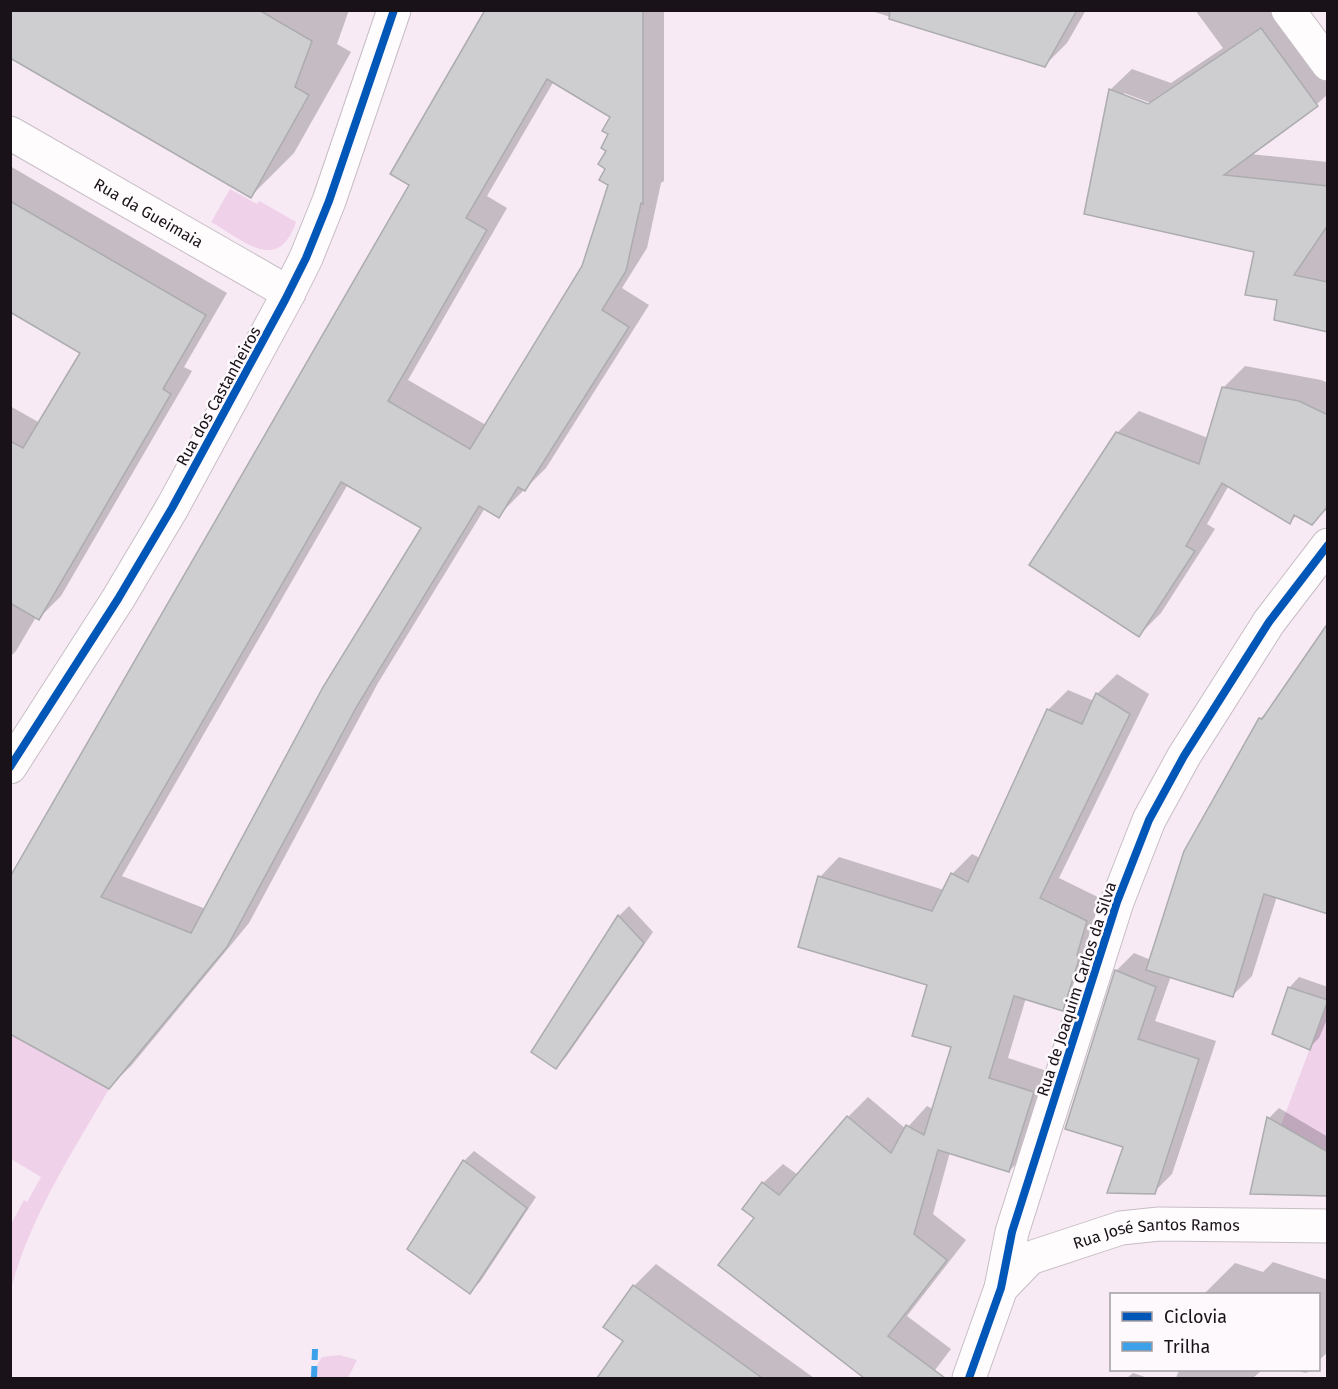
<svg xmlns="http://www.w3.org/2000/svg" width="1338" height="1389" font-family="'Fira Sans',sans-serif">
	<style>
		.green { fill: #efd2ea }
		.shadow { fill: #0003; fill-rule: evenodd }
		.building { fill: #ceced1; stroke: #acacaf; stroke-width: 1.5; fill-rule: evenodd }
		.lines { fill: none; stroke-linecap: round; stroke-linejoin: round }
		.minor-casing { stroke: #c7bdc5; stroke-width: 35 }
		.minor { stroke: #fefcfd; stroke-width: 33 }
		.quiet { stroke: #3da1ea; stroke-width: 6; stroke-dasharray: 12 6; stroke-linecap: butt }
		.cycleway-casing { stroke: #fdf9fc; stroke-width: 11 }
		.cycleway { stroke: #0057b8; stroke-width: 8 }
		.labels { text-anchor: middle; stroke-width: 5; stroke-linejoin: round; paint-order: stroke }
		.street-label { font-size: 16px; fill: #191218; stroke: #fdf9fc }
	</style>
	<rect width="100%" height="100%" fill="#f7eaf4"/>
	<!-- green -->
	<g class="green">
		<path d="M230,189L257,204L259,201L263,203L296,222C278,275 243,240 211,222Z"/>
		<path d="M1327,1003V1152L1281,1125Z"/>
		<path d="M11,1034L109,1089C72,1153 30,1217 11,1289V1224L24,1200L27,1202L41,1177L11,1159Z"/>
		<path d="M339,1355L357,1360L348,1378H309L322,1357Z"/>
	</g>
	<!-- shadow -->
	<g class="shadow">
		<path d="M10,10H349L337,44L351,52L294,153L251,196Z"/>
		<path d="M487,10H664V181L661,183L647,248L622,288L649,305L546,468L498,516L485,508L378,683L249,923L131,1066L109,1087L10,1032L412,185ZM554,81L612,116L608,150L610,184L583,267L486,425L408,380L507,208L487,196ZM348,484L424,527L206,909L122,876Z"/>
		<path d="M868,10H1086L1067,43L1045,65Z"/>
		<path d="M1195,10H1284L1328,68V94L1317,104L1250,154L1328,162V330L1280,295L1256,251L1110,90L1132,69L1171,83L1223,48ZM1124,93L1156,105L1155,108L1124,96Z"/>
		<path d="M10,166L227,293L184,367L192,371L61,596L39,618L36,617L16,651L10,657V406L40,423L82,352L10,310Z"/>
		<path d="M1245,366L1321,380L1328,383V508L1312,523L1297,515L1290,522L1229,485L1207,524L1215,529L1161,613L1139,635L1117,433L1139,411L1208,438L1223,388Z"/>
		<path d="M1117,674L1149,694L1059,878L1106,901L1082,989L1062,1009L1026,998L1008,1058L1053,1073L1029,1151L1009,1171L950,1152L933,1214L966,1240L907,1316L951,1349L929,1378H867L720,1265L756,1218L763,1183L783,1164L798,1175L848,1117L868,1097L906,1129L927,1106L933,1109L953,1046L929,984L820,877L839,857L944,890L952,874L972,854L980,858L1048,710L1068,690L1094,701L1097,694Z"/>
		<path d="M1274,705L1277,896L1252,976L1232,996L1171,976L1155,1021L1216,1041L1172,1174L1154,1192L1125,1146L1116,971L1134,953L1151,960L1260,719Z"/>
		<path d="M629,906L653,932L566,1057L556,1067L534,1052L619,916Z"/>
		<path d="M1299,977L1328,987V1017L1319,1038L1309,1048L1289,988Z"/>
		<path d="M1279,1108L1328,1137V1195L1269,1118Z"/>
		<path d="M474,1151L536,1197L480,1282L470,1292L464,1161Z"/>
		<path d="M1273,1262L1328,1280V1352L1318,1361V1294H1204L1235,1263L1263,1272Z"/>
		<path d="M656,1264L814,1378H599L625,1341L634,1286Z"/>
		<path d="M1179,1370H1262L1253,1378H1176Z"/>
		<path d="M1295,1370H1310L1306,1373Z"/>
		<path d="M1133,1373L1148,1378H1127Z"/>
	</g>
	<!-- building -->
	<g class="building">
		<path d="M10,10H259L312,41L295,87L309,95L251,198L10,58Z"/>
		<path d="M485,10H643V204L641,203L626,271L602,310L629,327L525,491L518,487L499,518L479,506L357,706L227,947L109,1089L10,1034V877L409,185L390,174ZM547,79L610,117L602,131L608,134L601,148L606,151L598,164L605,169L599,180L608,185L582,266L470,449L388,401L487,230L466,218ZM341,482L421,528L323,687L191,933L101,897Z"/>
		<path d="M890,10H1077L1045,67L889,19Z"/>
		<path d="M1261,28L1318,106L1224,175L1328,186V225L1294,275L1328,282V332L1274,320L1277,300L1245,295L1254,252L1084,214L1109,89L1148,104Z"/>
		<path d="M10,201L206,315L163,389L171,394L39,620L10,603V441L23,448L80,353L10,312Z"/>
		<path d="M1222,387L1299,401L1328,415V506L1312,525L1294,515L1290,524L1222,483L1186,546L1195,551L1139,637L1029,565L1116,432L1199,464Z"/>
		<path d="M1328,623V914L1264,894L1233,997L1146,970L1184,851L1259,718L1262,719Z"/>
		<path d="M1096,693L1130,714L1040,898L1087,921L1077,955L1080,956L1063,1011L1014,996L989,1078L1034,1092L1009,1172L938,1150L914,1234L947,1260L888,1336L945,1378H864L718,1265L754,1218L742,1209L762,1182L779,1195L847,1116L891,1153L906,1125L924,1135L951,1047L912,1036L927,985L798,947L818,876L932,911L951,873L968,882L1047,709L1082,724Z"/>
		<path d="M618,915L644,943L556,1069L531,1052Z"/>
		<path d="M1115,970L1156,987L1138,1039L1199,1059L1155,1194L1107,1193L1123,1147L1065,1129Z"/>
		<path d="M1288,987L1328,1000L1310,1050L1272,1034Z"/>
		<path d="M1267,1117L1328,1152V1196L1250,1194Z"/>
		<path d="M463,1160L527,1208L470,1294L407,1249Z"/>
		<path d="M633,1285L762,1378H597L623,1341L603,1327Z"/>
	</g>
	<g class="lines">
		<defs>
			<g id="minor">
				<path d="M1288,10L1328,64"/>
				<path id="s1" d="M10,133L289,293"/>
				<path d="M10,767L118,599L172,508L285,300L306,258L329,201L394,10"/>
				<path id="s2" d="M1001,1288L1030,1258L1121,1228L1159,1224L1328,1226"/>
				<path d="M969,1378L1001,1288L1012,1232L1117,902L1149,820L1184,756L1269,622L1328,545"/>
			</g>
		</defs>
		<!-- minor casing -->
		<use href="#minor" class="minor-casing"/>
		<!-- minor -->
		<use href="#minor" class="minor"/>
		<!-- quiet -->
		<path class="quiet" d="M314,1378L315,1349"/>
		<defs>
			<g id="cycleway">
				<path d="M10,767L118,599L172,508L285,300L306,258L329,201L394,10"/>
				<path d="M969,1378L1001,1288L1012,1232L1117,902L1149,820L1184,756L1269,622L1328,545"/>
			</g>
		</defs>
		<!-- cycleway casing -->
		<use href="#cycleway" class="cycleway-casing"/>
		<!-- cycleway -->
		<use href="#cycleway" class="cycleway"/>
	</g>
	<g class="labels">
		<!-- street labels -->
		<g class="street-label">
			<text dy="6" stroke="none"><textPath href="#s1" startOffset="160">Rua da Gueimaia</textPath></text>
			<text transform="translate(218 396) rotate(-61)" y="6">Rua dos Castanheiros</text>
			<text transform="translate(1076 989) rotate(-72)" y="6">Rua de Joaquim Carlos da Silva</text>
			<text dy="6" stroke="none"><textPath href="#s2" startOffset="172">Rua José Santos Ramos</textPath></text>
		</g>
	</g>
	<!-- border -->
	<rect width="1338" height="1389" fill="none" stroke="#191218" stroke-width="24"/>
	<!-- legend -->
	<rect x="1110" y="1293" width="210" height="78" fill="#fdf9fc" stroke="#a29da1" stroke-width="1.5"/>
	<rect x="1122" y="1312" width="30" height="9" fill="#0057b8" stroke="#a29da1" stroke-width="1.5"/>
	<text x="1164" y="1323" font-size="18" fill="#191218">Ciclovia</text>
	<rect x="1122" y="1342" width="30" height="9" fill="#3da1ea" stroke="#a29da1" stroke-width="1.5"/>
	<text x="1164" y="1353" font-size="18" fill="#191218">Trilha</text>
</svg>
